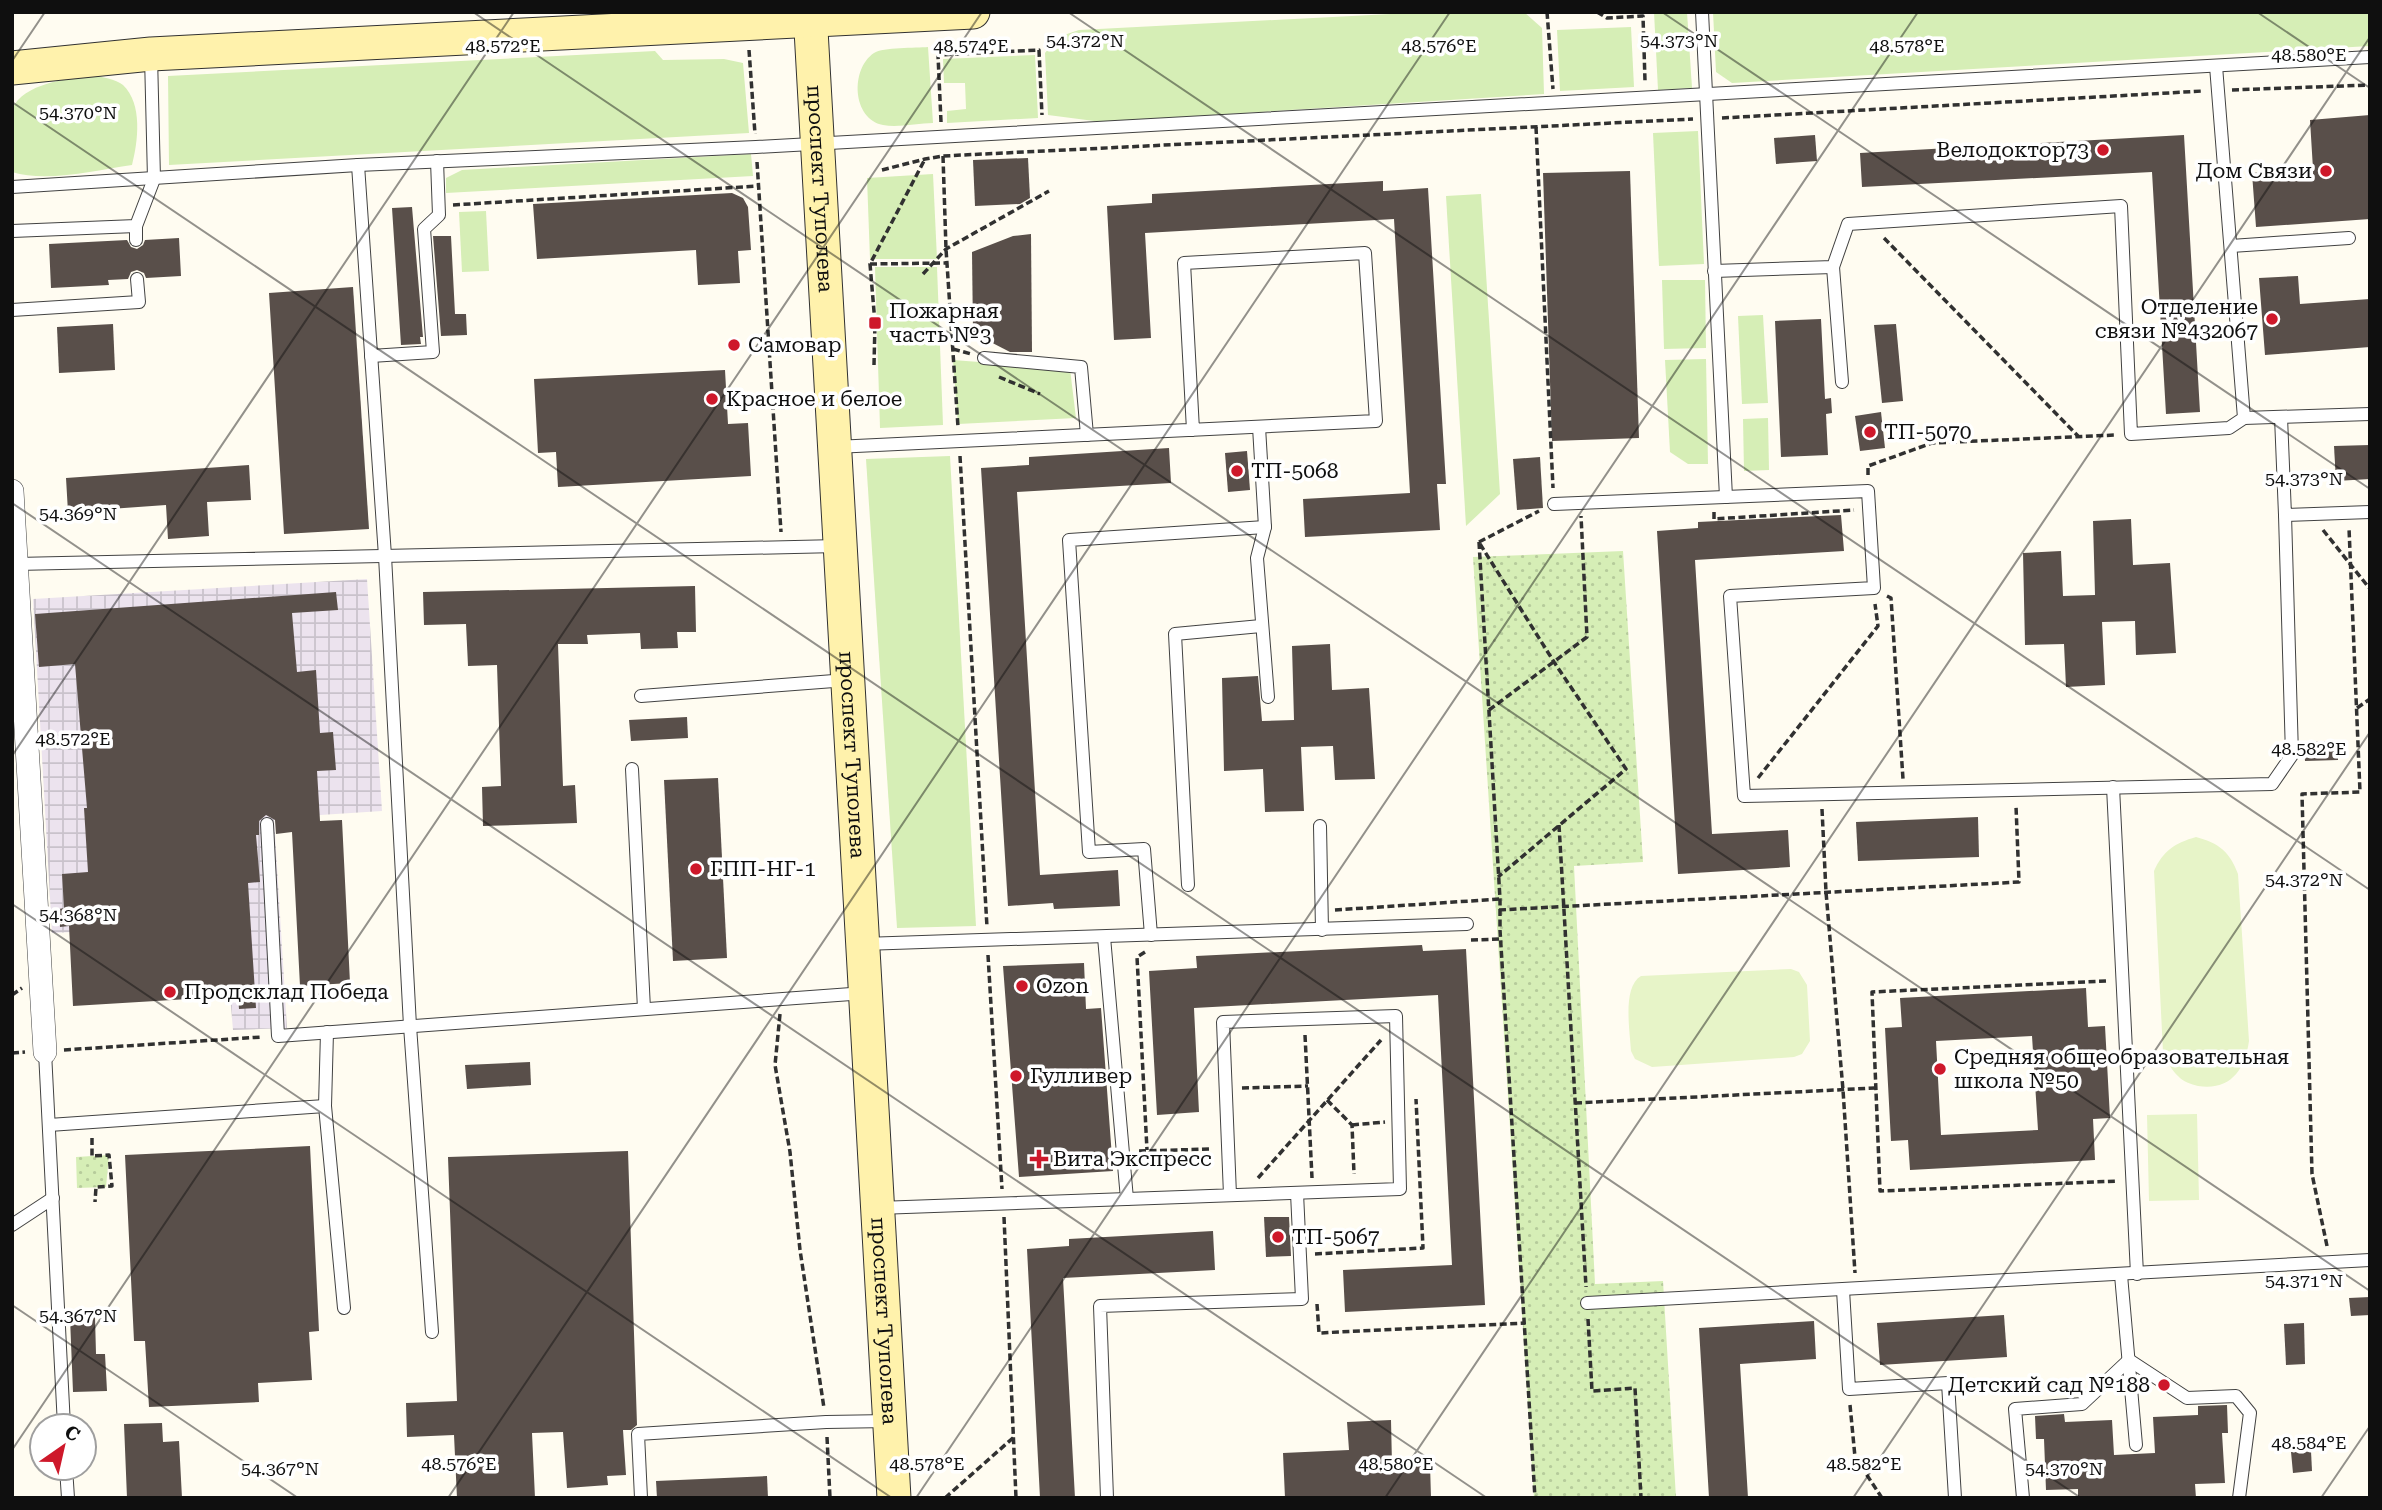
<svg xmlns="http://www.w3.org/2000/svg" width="2382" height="1510" font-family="'Roboto Serif',serif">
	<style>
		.industrial { fill: url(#industrial-grid) }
		.grass { fill: #d6eeb6 }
		.park { fill: url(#park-dots) }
		.pitch { fill: #e7f4c8 }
		.building { fill: #594f4a; fill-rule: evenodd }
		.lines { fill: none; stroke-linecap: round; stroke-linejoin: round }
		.lane-casing { stroke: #424242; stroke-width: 14 }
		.street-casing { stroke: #424242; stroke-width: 24 }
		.secondary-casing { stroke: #313131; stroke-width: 35 }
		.path { stroke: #313131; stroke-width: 3.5; stroke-dasharray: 7 3.5; stroke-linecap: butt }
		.lane { stroke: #fff; stroke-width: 12 }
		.street { stroke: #fff; stroke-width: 23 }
		.secondary { stroke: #fff2ac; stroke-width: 33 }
		.ticks { fill: none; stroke: #0f0f0f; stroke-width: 2; stroke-opacity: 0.45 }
		.poi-dot { fill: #ce182a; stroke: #fff; stroke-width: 2.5 }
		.labels { text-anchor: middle; stroke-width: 7; stroke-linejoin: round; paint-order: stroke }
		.poi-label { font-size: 21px; fill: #0f0f0f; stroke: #fff; text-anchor: start }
		.street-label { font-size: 21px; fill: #0f0f0f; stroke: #fff }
		.ticks-label { font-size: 18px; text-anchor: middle; fill: #0f0f0f; stroke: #fff; stroke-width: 7; stroke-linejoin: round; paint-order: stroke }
	</style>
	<defs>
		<pattern id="industrial-grid" width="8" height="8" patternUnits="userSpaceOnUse" patternTransform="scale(1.75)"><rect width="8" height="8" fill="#ece3ee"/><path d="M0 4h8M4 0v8" fill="none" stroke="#c9c2cb"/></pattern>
		<pattern id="park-dots" width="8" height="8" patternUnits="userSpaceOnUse" patternTransform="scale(1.75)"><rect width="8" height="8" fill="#d6eeb6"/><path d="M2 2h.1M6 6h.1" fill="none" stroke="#b6cb9b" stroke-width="1.8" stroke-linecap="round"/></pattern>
	</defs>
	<rect width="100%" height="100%" fill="#fffcf1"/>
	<!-- industrial -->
	<path class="industrial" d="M367,579L382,811L274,818L287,1028L233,1030L224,925L52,933L33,599Z"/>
	<!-- grass -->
	<g class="grass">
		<path d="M1429,12H1524L1542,28L1544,94L1102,122L1048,115L1045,53L1058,37L1079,30Z"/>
		<path d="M1654,12H1687L1692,88L1658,90Z"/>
		<path d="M1713,12H2370V46L1732,83L1716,72Z"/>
		<path d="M1631,27L1634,87L1560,91L1557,30Z"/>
		<path d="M928,47L933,123C918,123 898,128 883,125C852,119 850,69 874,53C883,47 916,48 928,47Z"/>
		<path d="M655,51L663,60L724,59L743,63L749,133L169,165L168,76Z"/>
		<path d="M1035,55L1038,118L947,123V111L966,109L965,83H944L943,59Z"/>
		<path d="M92,75C101,77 116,79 123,85C143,104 138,142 132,165C96,170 47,183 12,172V109C24,83 67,79 92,75Z"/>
		<path d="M1698,131L1704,264L1659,266L1653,133Z"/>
		<path d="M751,154L753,176L446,193V178L462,170Z"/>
		<path d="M933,174L937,259H870L867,178Z"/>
		<path d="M1481,194L1500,494L1466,526L1446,196Z"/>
		<path d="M486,211L489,271L462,272L459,212Z"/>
		<path d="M875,267H937L943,425L880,428Z"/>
		<path d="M1662,280H1705L1706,348L1664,349Z"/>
		<path d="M1763,315L1768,403L1742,404L1738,316Z"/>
		<path d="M1706,359L1708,464H1688L1670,452L1665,360Z"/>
		<path d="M953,360L1070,369L1076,418L958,424Z"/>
		<path d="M1768,418L1769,470L1744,471L1743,419Z"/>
		<path d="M950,456L976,926L897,928L866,459Z"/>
	</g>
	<!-- park -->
	<g class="park">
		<path d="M1623,551L1643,862L1574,866L1595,1284L1663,1281L1676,1498H1534L1473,557Z"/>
		<path d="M109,1155L106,1187L77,1188L76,1157Z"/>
	</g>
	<!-- pitch -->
	<g class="pitch">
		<path d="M2196,837C2219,843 2230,852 2238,874L2249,1041C2245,1070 2230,1091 2198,1086C2191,1084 2183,1082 2178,1076C2171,1070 2167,1060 2163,1052L2154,871C2163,851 2175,843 2196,837Z"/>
		<path d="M1791,969L1799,972L1807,985L1810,1041L1802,1054L1794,1057L1652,1067L1635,1059L1631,1051C1630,1031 1622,987 1641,976Z"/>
		<path d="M2197,1114L2199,1200L2149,1201L2147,1115Z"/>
	</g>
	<!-- building -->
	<g class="building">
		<path d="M2370,115V219L2256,227L2252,173L2313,169L2310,120Z"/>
		<path d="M1815,135L1817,161L1776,164L1774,138Z"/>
		<path d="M2184,135L2200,412L2166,414L2152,172L1862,187L1860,153Z"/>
		<path d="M1028,158L1030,198L1020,204L975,206L973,160Z"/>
		<path d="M1630,171L1639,438L1552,441L1543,173Z"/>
		<path d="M1383,181V191L1428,188L1446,484H1437L1440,530L1305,537L1303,499L1410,493L1394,219L1145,233L1151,338L1114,340L1107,206L1152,203V194Z"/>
		<path d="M732,193L743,198L748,207L751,250L738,251L740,283L698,285L696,250L537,259L533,204Z"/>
		<path d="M412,207L423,337H420L421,344L401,345L392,208Z"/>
		<path d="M1031,234L1032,352H1010L973,333L972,252L1013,236Z"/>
		<path d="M433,236H451L455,314H466L467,335L441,336Z"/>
		<path d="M179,238L181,276L146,278L144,273L137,270L131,272L128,279L108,280L109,285L51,288L49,244L127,240L131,247L137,249L143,245L145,240Z"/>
		<path d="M2298,276L2300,304L2370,299V347L2265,355L2259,278Z"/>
		<path d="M353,287L369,529L284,534L269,293Z"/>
		<path d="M1821,319L1825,399L1831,398L1832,413L1826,414L1828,455L1781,457L1775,321Z"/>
		<path d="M113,324L115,370L59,373L57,327Z"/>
		<path d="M1896,324L1903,401L1882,403L1874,325Z"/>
		<path d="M725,370L728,424L748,423L751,476L558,487L556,452L538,453L534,379Z"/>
		<path d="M1881,412L1885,448L1860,451L1855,416Z"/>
		<path d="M2370,445V479L2336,481L2334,446Z"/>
		<path d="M1169,448L1171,483L1017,492L1040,875L1118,870L1120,906L1054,909L1053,903L1008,906L981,468L1029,465V457Z"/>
		<path d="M1247,451L1250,490L1228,492L1225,453Z"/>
		<path d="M1540,457L1543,508L1517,510L1513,459Z"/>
		<path d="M249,465L251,500L207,502L209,536L168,539L166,505L68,512L66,478Z"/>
		<path d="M1841,515L1844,551L1695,560L1712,834L1788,830L1790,867L1678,874L1657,531L1698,528V522Z"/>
		<path d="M2131,519L2133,565L2170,563L2176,653L2136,655L2135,621L2102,622L2105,685L2066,687L2064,644L2025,645L2023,553L2061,551L2063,596L2095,595L2093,521Z"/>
		<path d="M695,586L696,632H677L678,648L641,649L640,633L587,635L588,644H558L563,786L575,785L577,823L483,826L482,787L501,786L497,665L468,666L466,624L424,625L423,592Z"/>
		<path d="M336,592L338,610L292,613L297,672L316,670L320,733L333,732L336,770L317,771L320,821L342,820L350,983L300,986L292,832L276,834L275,820L266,815L259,821V835H256L260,882L248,883L256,1008L239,1009L238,996L73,1006L69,926L60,927L59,909L64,908L62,874L88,872L84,808H87L75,664L39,667L35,614Z"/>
		<path d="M1330,644L1332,690L1369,688L1375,779L1335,780L1333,746L1301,747L1304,811L1265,812L1263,769L1224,771L1222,678L1258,676L1262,721L1294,720L1292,646Z"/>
		<path d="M687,717L688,738L631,741L629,720Z"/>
		<path d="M2338,741V760L2305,761L2304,742Z"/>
		<path d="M718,778L727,958L673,961L664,780Z"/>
		<path d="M1978,817L1979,857L1858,861L1856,822Z"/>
		<path d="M1422,945L1423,951L1466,949L1485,1305L1345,1312L1343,1270L1452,1265L1438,995L1194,1008L1199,1112L1157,1115L1149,971L1197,968L1196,956Z"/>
		<path d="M1084,963L1086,1009L1101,1008L1113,1171L1019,1177L1003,966Z"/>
		<path d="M2086,988L2088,1027L2105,1026L2110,1118L2093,1119L2095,1160L1910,1170L1908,1140L1891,1141L1885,1028L1902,1027L1900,998ZM2032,1036L2038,1130L1941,1135L1936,1041Z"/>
		<path d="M530,1062L531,1085L467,1089L465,1065Z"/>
		<path d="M310,1146L319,1331L309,1332L312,1380L258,1383L259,1402L149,1407L145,1341H134L125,1155Z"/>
		<path d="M628,1151L637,1425L631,1430H623L626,1475L607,1476L608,1485L567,1488L563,1432L532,1433L535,1498H457L454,1435L407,1437L406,1403L457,1401L448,1157Z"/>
		<path d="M1264,1217H1289L1291,1256L1266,1257Z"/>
		<path d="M1213,1231L1215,1270L1063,1278L1075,1498H1040L1027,1249L1069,1246V1239Z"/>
		<path d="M2370,1297V1315L2351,1316L2349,1298Z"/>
		<path d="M2004,1315L2007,1357L1880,1365L1877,1323Z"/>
		<path d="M95,1317L96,1354H105L107,1391L73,1392L70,1318Z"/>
		<path d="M1814,1321L1816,1359L1740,1364L1748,1498H1709L1699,1328Z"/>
		<path d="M2304,1323L2305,1364L2286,1365L2284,1324Z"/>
		<path d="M2227,1405L2228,1433H2222L2225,1483L2195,1484L2196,1498H2078V1489L2046,1490L2044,1439H2036L2035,1416L2064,1414L2065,1422L2112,1420L2114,1455L2155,1453L2153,1417L2198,1415V1406Z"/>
		<path d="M1391,1420L1392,1465L1430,1464L1431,1498H1285L1283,1453L1349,1450L1347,1422Z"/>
		<path d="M162,1423L163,1442L179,1441L182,1498H127L124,1424Z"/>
		<path d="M2311,1451L2312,1471L2293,1473L2291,1452Z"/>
		<path d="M767,1476L768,1498H657L656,1481Z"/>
	</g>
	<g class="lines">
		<defs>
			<g id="lane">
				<path d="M1702,12L1726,497"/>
				<path d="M358,165L385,556L410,1026L432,1332"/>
				<path d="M12,187L358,165L756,147L2370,57"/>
				<path d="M136,226V240"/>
				<path d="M12,231L136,226L154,179L151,56"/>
				<path d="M2231,246L2349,238"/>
				<path d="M1833,267L1842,382"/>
				<path d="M1714,271L1833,267L1848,224L2121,206L2131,434L2229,428L2244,418L2216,66"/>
				<path d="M12,310L139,302L137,279"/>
				<path d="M371,356L433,352L424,229L439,215L437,161"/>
				<path d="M984,358L1081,367L1087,435"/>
				<path d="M2281,417L2285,515L2370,512"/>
				<path d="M2244,418L2370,414"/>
				<path d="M1259,427L1265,527L1257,558L1268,697"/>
				<path d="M835,447L1376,421L1365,253L1184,263L1193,430"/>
				<path d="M1554,504L1868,491L1874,588L1730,596L1744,796L2272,784L2292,755L2285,515"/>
				<path d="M16,564L838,546"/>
				<path d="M641,696L847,680"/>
				<path d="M632,769L644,1009"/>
				<path d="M2113,787L2137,1274"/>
				<path d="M267,824L278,1036L865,993"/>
				<path d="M1320,826L1322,930"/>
				<path d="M1188,885L1175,634L1261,626"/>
				<path d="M1151,935L1144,849L1089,852L1069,540L1265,527"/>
				<path d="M1104,937L1127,1199"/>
				<path d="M863,944L1467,924"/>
				<path d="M327,1032L325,1106L344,1308"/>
				<path d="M45,1052L64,1426"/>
				<path d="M49,1125L325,1106"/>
				<path d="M878,1208L1400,1189L1396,1016L1223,1022L1230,1195"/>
				<path d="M12,1225L53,1198"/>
				<path d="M2121,1275L2136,1445"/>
				<path d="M1843,1290L1849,1389L1948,1383L1955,1498"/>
				<path d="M1587,1303L2370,1260"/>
				<path d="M66,1468L68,1498"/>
				<path d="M641,1498L638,1434L826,1422L889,1421"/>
				<path d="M1107,1498L1100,1306L1302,1299L1297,1193"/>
				<path d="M2023,1498L2015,1409L2082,1404L2129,1360L2187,1398L2236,1396L2250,1413L2239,1498"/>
			</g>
			<path id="street" d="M12,491L45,1052"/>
			<g id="secondary">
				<path id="s1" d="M810,12L894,1498"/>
				<path d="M12,68L151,54L973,12"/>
			</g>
		</defs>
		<!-- lane casing -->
		<use href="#lane" class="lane-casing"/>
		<!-- street casing -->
		<use href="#street" class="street-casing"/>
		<!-- secondary casing -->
		<use href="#secondary" class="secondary-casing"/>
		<!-- path -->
		<g class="path">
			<path d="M1547,12L1553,89"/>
			<path d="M1597,12L1607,18L1643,16L1645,81"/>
			<path d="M749,50L755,134"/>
			<path d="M2232,90L2370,85"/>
			<path d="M1722,118L2203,91"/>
			<path d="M941,122L938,55L1039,50L1042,115"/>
			<path d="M1536,127L1553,488"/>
			<path d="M943,156L946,249L958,427"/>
			<path d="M757,162L781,532"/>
			<path d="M882,170L925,159L943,156L1693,119"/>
			<path d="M453,205L758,186"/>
			<path d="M1884,238L2078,436"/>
			<path d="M870,264L947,263"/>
			<path d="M923,274L946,249L1049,191"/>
			<path d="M953,349L971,354"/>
			<path d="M874,365L875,323L870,264L925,159"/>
			<path d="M999,377L1040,394"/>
			<path d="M960,456L987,927"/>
			<path d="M1868,475V466L1932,443L2116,435"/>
			<path d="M1714,512V519L1854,510"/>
			<path d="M2323,530L2370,589"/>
			<path d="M1479,542L1500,899V930L1535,1498"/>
			<path d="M1479,542L1539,511"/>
			<path d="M1480,544L1554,662L1626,769L1498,877"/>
			<path d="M1887,596L1891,598L1903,779"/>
			<path d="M2357,708L2370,699"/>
			<path d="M1489,710L1587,637L1581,516"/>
			<path d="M1758,778L1878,626L1875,604"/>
			<path d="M1822,809L1826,892L1843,1090L1855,1273"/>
			<path d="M1559,825L1586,1287"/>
			<path d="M1335,910L1500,899"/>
			<path d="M1499,910L2019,882L2016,806"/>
			<path d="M1471,940L1500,939"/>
			<path d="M1145,952L1137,957L1147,1150"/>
			<path d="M988,955L1002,1189"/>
			<path d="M2106,981L1872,992L1880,1191L2118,1181"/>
			<path d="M12,995L22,988"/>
			<path d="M780,1014L775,1065L790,1152L800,1250L824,1408"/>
			<path d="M1305,1035L1312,1178"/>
			<path d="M64,1050L262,1037"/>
			<path d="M12,1053L25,1052"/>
			<path d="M1242,1088L1308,1086"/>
			<path d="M1327,1100L1352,1125L1354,1174"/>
			<path d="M1575,1103L1875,1088"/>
			<path d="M1352,1125L1385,1122"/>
			<path d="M92,1138V1156L109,1155L112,1186L96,1187L95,1202"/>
			<path d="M1139,1151L1212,1149"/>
			<path d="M1258,1178L1381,1040"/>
			<path d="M1004,1217L1016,1498"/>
			<path d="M2327,1246L2312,1174L2302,794L2360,792L2349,528"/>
			<path d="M1315,1254L1423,1248L1416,1099"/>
			<path d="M1317,1304L1319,1333L1525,1323"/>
			<path d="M1588,1319L1592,1391L1635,1388L1641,1498"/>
			<path d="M1850,1405L1855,1457L1882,1498"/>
			<path d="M827,1437L830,1498"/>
			<path d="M945,1498L1014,1437"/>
		</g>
		<!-- lane -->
		<use href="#lane" class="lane"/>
		<!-- street -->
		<use href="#street" class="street"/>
		<!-- secondary -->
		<use href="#secondary" class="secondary"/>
	</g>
	<!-- ticks -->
	<path class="ticks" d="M473,12L2370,1291M1068,12L2370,890M1662,12L2370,489M2257,12L2370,88M12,61L45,12M12,102L2081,1498M12,503L1487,1498M12,756L514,12M12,904L892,1498M12,1305L298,1498M12,1450L982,12M448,1498L1450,12M916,1498L1918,12M1385,1498L2370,37M1853,1498L2370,732M2321,1498L2370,1426"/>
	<!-- markers -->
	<g class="poi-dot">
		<circle cx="2103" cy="150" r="7"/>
		<circle cx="2326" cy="171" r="7"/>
		<circle cx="2272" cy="319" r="7"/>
		<rect x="868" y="316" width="14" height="14" rx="3.5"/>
		<circle cx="734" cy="345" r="7"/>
		<circle cx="712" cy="399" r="7"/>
		<circle cx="1870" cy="432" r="7"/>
		<circle cx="1237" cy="471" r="7"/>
		<circle cx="696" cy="869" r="7"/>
		<circle cx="1022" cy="986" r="7"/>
		<circle cx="170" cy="992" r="7"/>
		<circle cx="1940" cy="1069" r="7"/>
		<circle cx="1016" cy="1076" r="7"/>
		<path d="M1035.5 1148.5h7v7h7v7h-7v7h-7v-7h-7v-7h7z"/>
		<circle cx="1278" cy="1237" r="7"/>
		<circle cx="2164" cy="1385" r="7"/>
	</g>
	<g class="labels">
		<!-- poi labels -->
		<g class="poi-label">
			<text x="2089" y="157" text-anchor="end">Велодоктор73</text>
			<text x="2312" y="178" text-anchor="end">Дом Связи</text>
			<text x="2258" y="314" text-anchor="end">Отделение<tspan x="2258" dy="24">связи №432067</tspan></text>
			<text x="889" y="318">Пожарная<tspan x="889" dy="24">часть №3</tspan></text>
			<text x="748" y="352">Самовар</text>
			<text x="726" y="406">Красное и белое</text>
			<text x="1884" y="439">ТП-5070</text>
			<text x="1251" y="478">ТП-5068</text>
			<text x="710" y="876">ГПП-НГ-1</text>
			<text x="1036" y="993">Ozon</text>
			<text x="184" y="999">Продсклад Победа</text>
			<text x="1954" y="1064">Средняя общеобразовательная<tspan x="1954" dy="24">школа №50</tspan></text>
			<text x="1030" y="1083">Гулливер</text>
			<text x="1053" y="1166">Вита Экспресс</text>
			<text x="1292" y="1244">ТП-5067</text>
			<text x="2150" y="1392" text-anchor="end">Детский сад №188</text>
		</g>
		<!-- street labels -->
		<g class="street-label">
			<text dy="7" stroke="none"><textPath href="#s1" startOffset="177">проспект Туполева</textPath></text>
			<text dy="7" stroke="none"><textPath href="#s1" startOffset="744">проспект Туполева</textPath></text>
			<text dy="7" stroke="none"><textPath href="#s1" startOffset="1311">проспект Туполева</textPath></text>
		</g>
	</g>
	<g class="ticks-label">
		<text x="1085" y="47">54.372°N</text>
		<text x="1679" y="47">54.373°N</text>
		<text x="503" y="52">48.572°E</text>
		<text x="971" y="52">48.574°E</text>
		<text x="1439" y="52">48.576°E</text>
		<text x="1907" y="52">48.578°E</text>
		<text x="2309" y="61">48.580°E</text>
		<text x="78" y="119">54.370°N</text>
		<text x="2304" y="485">54.373°N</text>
		<text x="78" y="520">54.369°N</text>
		<text x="73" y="745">48.572°E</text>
		<text x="2309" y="755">48.582°E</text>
		<text x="2304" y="886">54.372°N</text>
		<text x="78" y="921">54.368°N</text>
		<text x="2304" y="1287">54.371°N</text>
		<text x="78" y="1322">54.367°N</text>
		<text x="2309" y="1449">48.584°E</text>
		<text x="459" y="1470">48.576°E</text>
		<text x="927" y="1470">48.578°E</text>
		<text x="1396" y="1470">48.580°E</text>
		<text x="1864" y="1470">48.582°E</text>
		<text x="280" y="1475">54.367°N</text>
		<text x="2064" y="1475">54.370°N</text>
	</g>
	<!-- border -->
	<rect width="2382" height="1510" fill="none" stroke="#0f0f0f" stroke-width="28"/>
	<!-- north arrow -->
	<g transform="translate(63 1447) rotate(34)"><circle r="33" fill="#ffffff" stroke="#9f9f9f" stroke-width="2"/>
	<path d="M0-5L12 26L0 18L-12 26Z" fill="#ce182a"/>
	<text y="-10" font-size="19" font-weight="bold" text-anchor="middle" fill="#0f0f0f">С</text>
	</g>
</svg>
